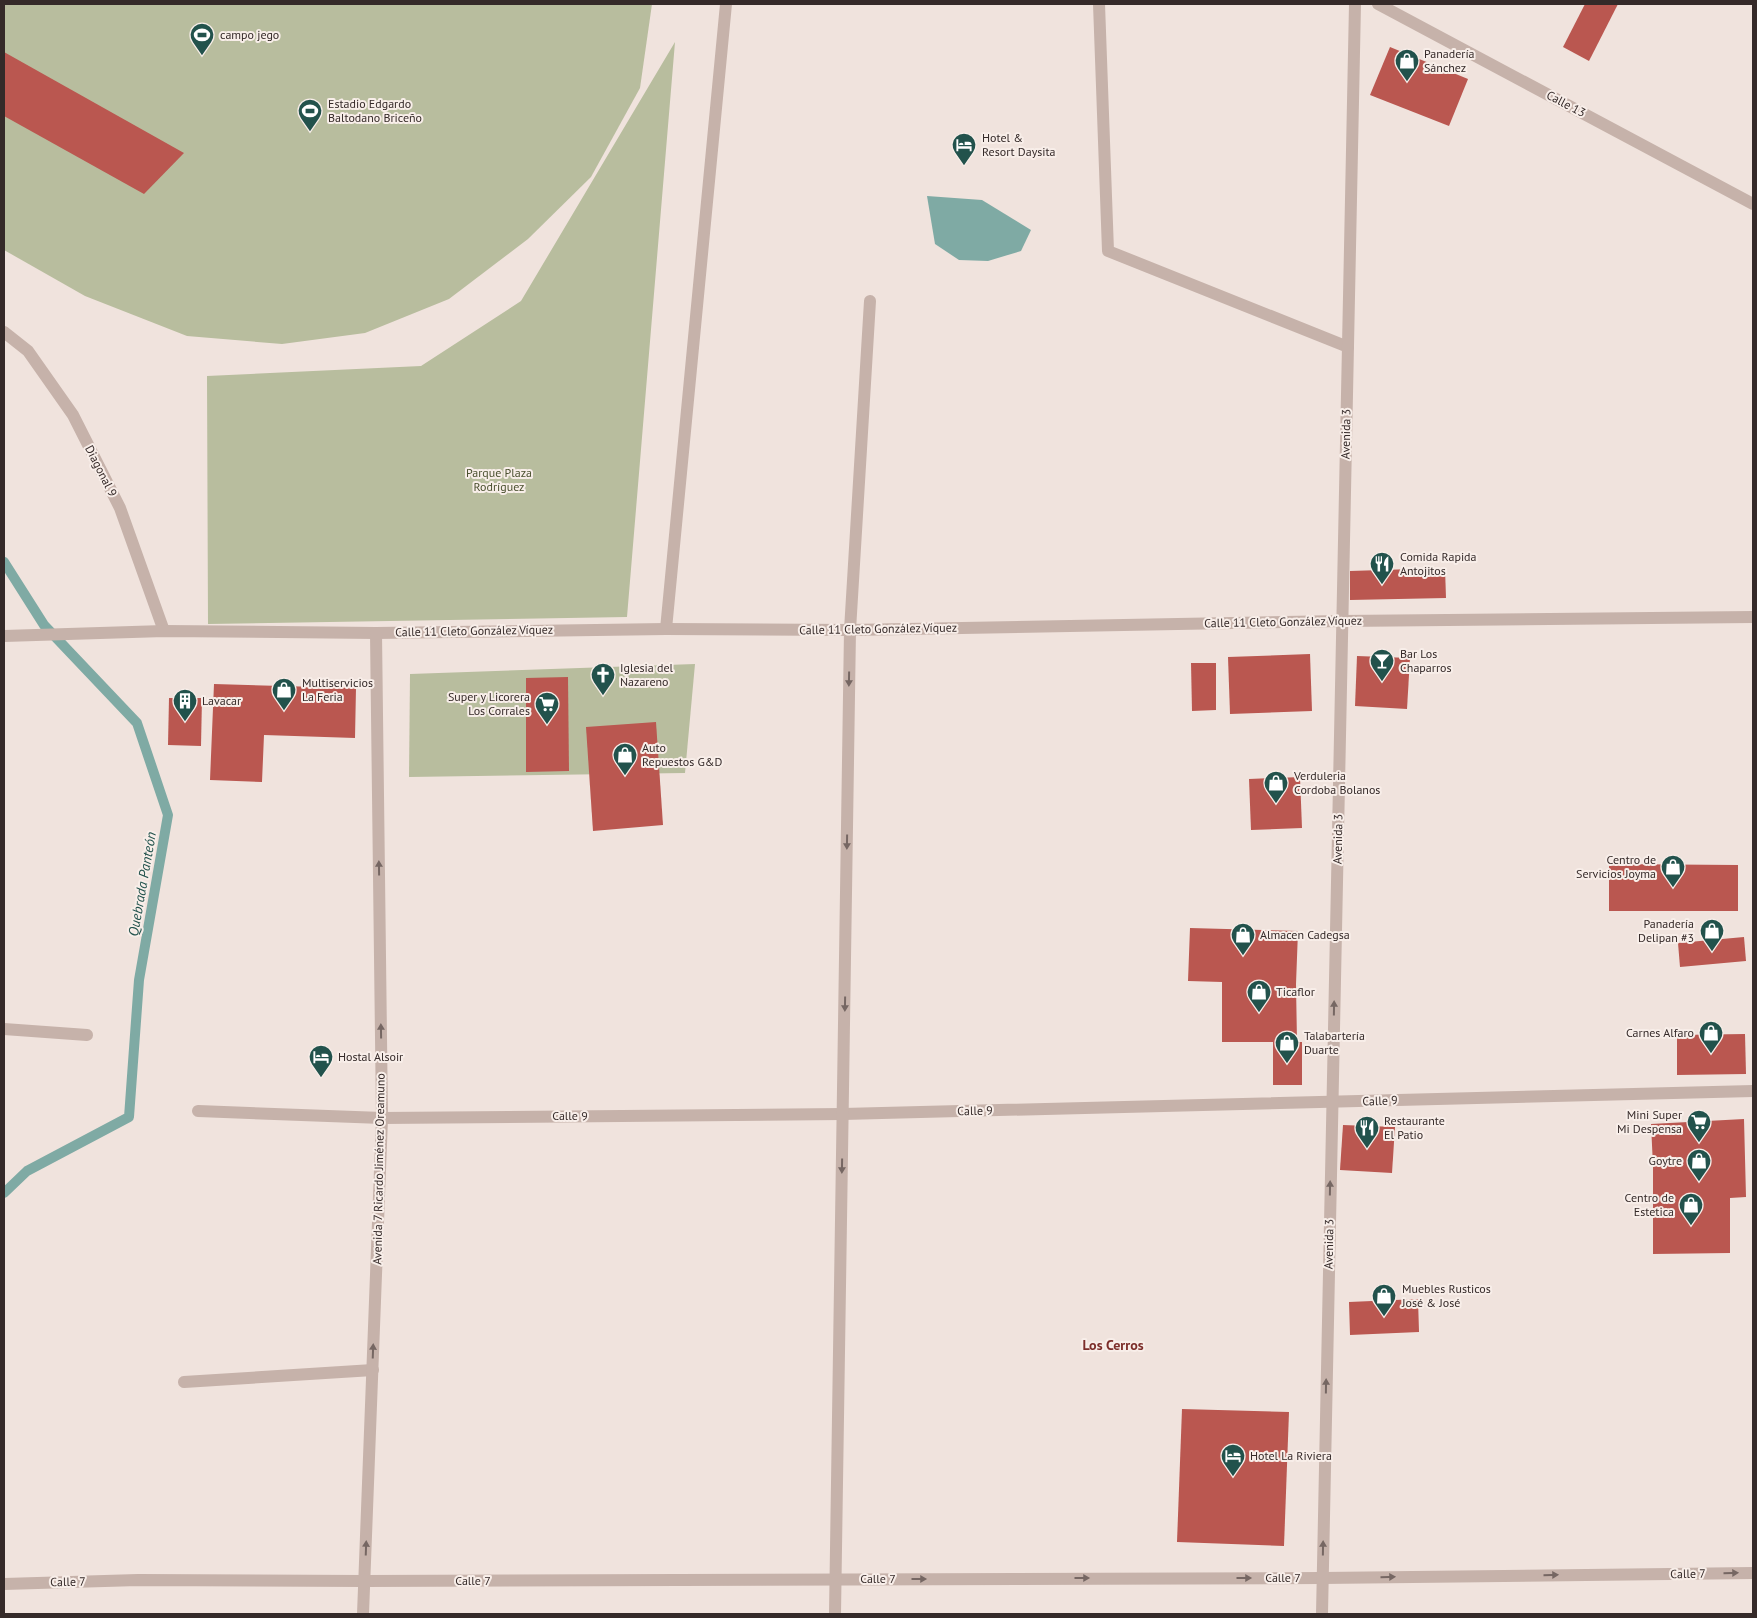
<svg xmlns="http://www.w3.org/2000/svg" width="1757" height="1618" font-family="'PT Sans',sans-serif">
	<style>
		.green { fill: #b8bd9e }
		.water { fill: #7faaa4 }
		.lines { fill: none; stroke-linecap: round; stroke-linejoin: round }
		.stream { stroke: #7faaa4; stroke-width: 10 }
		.building { fill: #ba5750 }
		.minor { stroke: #c6b2aa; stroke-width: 12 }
		.oneway { fill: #766763 }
		.labels { text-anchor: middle; stroke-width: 4; stroke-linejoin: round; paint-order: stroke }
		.poi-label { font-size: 12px; fill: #352a29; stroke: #f8eee9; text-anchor: start }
		.street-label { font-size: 12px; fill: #352a29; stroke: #f8eee9 }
		.park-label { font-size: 12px; fill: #4a502f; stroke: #f8eee9 }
		.water-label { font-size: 14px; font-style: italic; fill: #22524c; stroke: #f8eee9 }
		.neighbourhood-label { font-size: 14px; font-weight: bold; fill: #7c2e2a; stroke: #f8eee9 }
	</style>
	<rect width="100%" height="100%" fill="#f0e3dd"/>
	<!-- green -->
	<g class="green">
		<path d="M4,4H652L640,88L591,177L528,239L449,299L365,333L282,344L187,336L85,296L4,250Z"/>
		<path d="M675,42L627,617L208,624L207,376L421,366L521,301Z"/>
		<path d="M695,664L685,773L409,777L410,674Z"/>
	</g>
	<!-- water -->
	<path class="water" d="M927,196L982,200L1031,230L1021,251L988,261L959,260L935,244Z"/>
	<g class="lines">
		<!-- stream -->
		<path class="stream" d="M4,562L44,625L137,723L168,815L139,980L129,1117L27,1171L4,1193"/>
	</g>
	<!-- building -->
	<g class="building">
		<path d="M1585,4H1618L1589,61L1563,47Z"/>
		<path d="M1390,47L1468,79L1449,126L1370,95Z"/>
		<path d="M4,52L184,153L144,194L4,116Z"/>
		<path d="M1445,568L1446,598L1350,600V571Z"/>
		<path d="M1310,654L1312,711L1230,714L1228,657Z"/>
		<path d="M1357,656L1410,658L1407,709L1355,706Z"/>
		<path d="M1191,663H1216V710L1192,711Z"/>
		<path d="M568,677L569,771L526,772V678Z"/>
		<path d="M214,684L356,688L355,738L264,735L262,782L210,780Z"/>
		<path d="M169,698H202L201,746L168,745Z"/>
		<path d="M656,722L663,825L593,831L586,727Z"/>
		<path d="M1300,777L1302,828L1251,830L1249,779Z"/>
		<path d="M1609,864L1738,865V911H1609Z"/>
		<path d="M1190,928L1298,931L1296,984L1297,1042H1302V1085H1273V1042H1222V982L1188,981Z"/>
		<path d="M1744,937L1746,961L1680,967L1678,943Z"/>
		<path d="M1745,1034L1746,1074L1677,1075V1035Z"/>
		<path d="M1744,1119L1746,1197L1730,1198V1253L1653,1254V1166L1651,1124Z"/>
		<path d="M1343,1125L1395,1127L1392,1173L1340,1170Z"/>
		<path d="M1418,1299L1419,1332L1350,1335L1349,1302Z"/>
		<path d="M1182,1409L1289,1412L1284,1546L1177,1542Z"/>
	</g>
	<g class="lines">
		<!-- minor -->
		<g class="minor">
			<path d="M1099,4L1108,251L1348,347"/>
			<path d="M1378,4L1753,204"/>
			<path d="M4,332L28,351L73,415L120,508L164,631"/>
			<path d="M666,629L726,4"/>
			<path d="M4,636L164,631L376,633L666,629L850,630L1342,621L1753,617"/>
			<path d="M4,1029L87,1035"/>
			<path d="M198,1111L382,1118L843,1114L1753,1091"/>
			<path d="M184,1382L373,1370"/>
			<path d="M4,1584L138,1580L364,1581L1322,1578L1753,1573"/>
			<path d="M363,1614L382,1118L376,633"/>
			<path d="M835,1614L850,630L870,301"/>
			<path d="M1322,1614L1355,4"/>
		</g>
	</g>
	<!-- one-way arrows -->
	<defs><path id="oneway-solid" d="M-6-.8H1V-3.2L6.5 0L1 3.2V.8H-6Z" transform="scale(1.25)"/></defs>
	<g class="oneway">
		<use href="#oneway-solid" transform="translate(849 679) rotate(91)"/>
		<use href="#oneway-solid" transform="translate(847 842) rotate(91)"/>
		<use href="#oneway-solid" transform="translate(379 868) rotate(-91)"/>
		<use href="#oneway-solid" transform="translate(845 1004) rotate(91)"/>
		<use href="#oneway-solid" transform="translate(1334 1008) rotate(-89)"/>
		<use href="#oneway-solid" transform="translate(381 1031) rotate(-91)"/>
		<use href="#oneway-solid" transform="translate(842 1166) rotate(91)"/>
		<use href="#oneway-solid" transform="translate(1330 1188) rotate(-89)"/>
		<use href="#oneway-solid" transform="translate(373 1351) rotate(-88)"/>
		<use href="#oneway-solid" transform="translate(1326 1386) rotate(-89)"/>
		<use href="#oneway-solid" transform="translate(366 1548) rotate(-88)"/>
		<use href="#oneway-solid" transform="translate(1323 1548) rotate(-89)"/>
		<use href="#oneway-solid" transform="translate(1731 1573) rotate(-1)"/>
		<use href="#oneway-solid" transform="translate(1551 1575) rotate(-1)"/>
		<use href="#oneway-solid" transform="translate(1388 1577) rotate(-1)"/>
		<use href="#oneway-solid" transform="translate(1082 1578)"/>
		<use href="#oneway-solid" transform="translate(1244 1578)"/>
		<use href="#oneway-solid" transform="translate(919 1579)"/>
	</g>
	<!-- icons -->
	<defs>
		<symbol id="stadium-pin" viewBox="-11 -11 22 30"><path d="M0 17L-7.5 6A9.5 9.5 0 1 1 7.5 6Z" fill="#22524c" stroke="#f8eee9"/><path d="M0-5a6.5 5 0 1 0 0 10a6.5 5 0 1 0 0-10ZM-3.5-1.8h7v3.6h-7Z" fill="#fff"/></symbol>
		<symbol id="shop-pin" viewBox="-11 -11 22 30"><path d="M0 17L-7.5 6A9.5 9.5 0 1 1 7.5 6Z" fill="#22524c" stroke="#f8eee9"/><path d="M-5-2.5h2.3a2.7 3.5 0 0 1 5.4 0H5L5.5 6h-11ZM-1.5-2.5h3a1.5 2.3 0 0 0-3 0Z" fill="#fff"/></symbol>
		<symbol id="hotel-pin" viewBox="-11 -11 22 30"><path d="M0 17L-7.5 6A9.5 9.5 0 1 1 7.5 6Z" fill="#22524c" stroke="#f8eee9"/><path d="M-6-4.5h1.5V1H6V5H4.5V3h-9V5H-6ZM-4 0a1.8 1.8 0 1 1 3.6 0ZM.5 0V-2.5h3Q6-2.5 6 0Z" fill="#fff"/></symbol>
		<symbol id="restaurant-pin" viewBox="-11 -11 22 30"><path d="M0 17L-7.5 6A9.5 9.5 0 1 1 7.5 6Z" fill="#22524c" stroke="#f8eee9"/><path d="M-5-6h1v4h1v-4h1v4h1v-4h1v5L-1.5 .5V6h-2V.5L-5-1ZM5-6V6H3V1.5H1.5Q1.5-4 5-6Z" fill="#fff"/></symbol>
		<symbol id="bar-pin" viewBox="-11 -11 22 30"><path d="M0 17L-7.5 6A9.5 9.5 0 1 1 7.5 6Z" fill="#22524c" stroke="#f8eee9"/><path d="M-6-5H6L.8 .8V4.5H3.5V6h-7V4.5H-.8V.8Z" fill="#fff"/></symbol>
		<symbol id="church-pin" viewBox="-11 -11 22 30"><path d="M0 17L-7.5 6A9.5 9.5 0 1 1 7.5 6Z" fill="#22524c" stroke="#f8eee9"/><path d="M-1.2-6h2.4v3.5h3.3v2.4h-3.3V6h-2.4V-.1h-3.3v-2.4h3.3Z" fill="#fff"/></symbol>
		<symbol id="building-pin" viewBox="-11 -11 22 30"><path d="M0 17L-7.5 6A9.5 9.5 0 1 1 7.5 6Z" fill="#22524c" stroke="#f8eee9"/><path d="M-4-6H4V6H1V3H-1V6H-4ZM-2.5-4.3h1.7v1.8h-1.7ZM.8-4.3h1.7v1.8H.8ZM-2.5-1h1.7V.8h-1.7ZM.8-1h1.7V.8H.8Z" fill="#fff"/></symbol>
		<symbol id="supermarket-pin" viewBox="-11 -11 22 30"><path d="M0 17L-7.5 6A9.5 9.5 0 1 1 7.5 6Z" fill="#22524c" stroke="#f8eee9"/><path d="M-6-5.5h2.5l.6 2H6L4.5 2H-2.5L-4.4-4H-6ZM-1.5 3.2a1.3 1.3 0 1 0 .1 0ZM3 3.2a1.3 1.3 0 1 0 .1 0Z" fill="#fff"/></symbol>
	</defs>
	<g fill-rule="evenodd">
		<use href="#stadium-pin" x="188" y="21" width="28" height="38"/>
		<use href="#shop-pin" x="1393" y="47" width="28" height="38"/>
		<use href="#stadium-pin" x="296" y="97" width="28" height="38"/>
		<use href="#hotel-pin" x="950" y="131" width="28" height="38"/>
		<use href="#restaurant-pin" x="1368" y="550" width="28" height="38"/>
		<use href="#bar-pin" x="1368" y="647" width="28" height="38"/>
		<use href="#church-pin" x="589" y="661" width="28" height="38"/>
		<use href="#shop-pin" x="270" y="676" width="28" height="38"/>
		<use href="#building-pin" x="171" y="687" width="28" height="38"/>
		<use href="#supermarket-pin" x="533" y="690" width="28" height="38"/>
		<use href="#shop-pin" x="611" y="741" width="28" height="38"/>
		<use href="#shop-pin" x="1262" y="769" width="28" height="38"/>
		<use href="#shop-pin" x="1659" y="853" width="28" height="38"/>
		<use href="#shop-pin" x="1698" y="917" width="28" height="38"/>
		<use href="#shop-pin" x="1229" y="921" width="28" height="38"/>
		<use href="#shop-pin" x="1245" y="978" width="28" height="38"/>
		<use href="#shop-pin" x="1697" y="1019" width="28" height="38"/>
		<use href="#shop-pin" x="1273" y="1029" width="28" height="38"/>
		<use href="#hotel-pin" x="307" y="1043" width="28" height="38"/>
		<use href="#supermarket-pin" x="1685" y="1108" width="28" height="38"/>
		<use href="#restaurant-pin" x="1353" y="1114" width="28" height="38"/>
		<use href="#shop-pin" x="1685" y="1147" width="28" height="38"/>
		<use href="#shop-pin" x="1677" y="1191" width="28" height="38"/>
		<use href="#shop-pin" x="1370" y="1282" width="28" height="38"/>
		<use href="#hotel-pin" x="1219" y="1442" width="28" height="38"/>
	</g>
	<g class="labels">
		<!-- poi labels -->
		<g class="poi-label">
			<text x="220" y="39">campo jego</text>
			<text x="1424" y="58">Panadería<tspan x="1424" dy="14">Sánchez</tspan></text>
			<text x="328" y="108">Estadio Edgardo<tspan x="328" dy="14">Baltodano Briceño</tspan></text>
			<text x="982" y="142">Hotel &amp;<tspan x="982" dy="14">Resort Daysita</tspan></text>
			<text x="1400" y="561">Comida Rapida<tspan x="1400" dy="14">Antojitos</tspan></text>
			<text x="1400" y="658">Bar Los<tspan x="1400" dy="14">Chaparros</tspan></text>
			<text x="620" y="672">Iglesia del<tspan x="620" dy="14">Nazareno</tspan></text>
			<text x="302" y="687">Multiservicios<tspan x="302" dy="14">La Feria</tspan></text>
			<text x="530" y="701" text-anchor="end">Super y Licorera<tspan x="530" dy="14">Los Corrales</tspan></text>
			<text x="202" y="705">Lavacar</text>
			<text x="642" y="752">Auto<tspan x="642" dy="14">Repuestos G&amp;D</tspan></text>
			<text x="1294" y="780">Verduleria<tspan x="1294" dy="14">Cordoba Bolanos</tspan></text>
			<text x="1656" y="864" text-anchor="end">Centro de<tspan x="1656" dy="14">Servicios Joyma</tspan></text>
			<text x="1694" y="928" text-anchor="end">Panadería<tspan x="1694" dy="14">Delipan #3</tspan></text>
			<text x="1260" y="939">Almacen Cadegsa</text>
			<text x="1276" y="996">Ticaflor</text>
			<text x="1694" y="1037" text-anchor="end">Carnes Alfaro</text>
			<text x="1304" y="1040">Talabartería<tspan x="1304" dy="14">Duarte</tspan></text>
			<text x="338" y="1061">Hostal Alsoir</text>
			<text x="1682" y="1119" text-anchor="end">Mini Super<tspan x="1682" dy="14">Mi Despensa</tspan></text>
			<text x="1384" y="1125">Restaurante<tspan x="1384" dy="14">El Patio</tspan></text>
			<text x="1682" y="1165" text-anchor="end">Goytre</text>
			<text x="1674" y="1202" text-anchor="end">Centro de<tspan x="1674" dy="14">Estetica</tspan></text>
			<text x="1402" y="1293">Muebles Rusticos<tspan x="1402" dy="14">José &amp; José</tspan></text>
			<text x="1250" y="1460">Hotel La Riviera</text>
		</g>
		<!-- street labels -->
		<g class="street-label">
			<text transform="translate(1566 104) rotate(28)" y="4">Calle 13</text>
			<text transform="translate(1346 434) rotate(-89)" y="4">Avenida 3</text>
			<text transform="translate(101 471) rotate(63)" y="4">Diagonal 9</text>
			<text transform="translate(1283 622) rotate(-1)" y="4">Calle 11 Cleto González Víquez</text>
			<text transform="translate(878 629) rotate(-1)" y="4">Calle 11 Cleto González Víquez</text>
			<text transform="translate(474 631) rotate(-1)" y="4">Calle 11 Cleto González Víquez</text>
			<text transform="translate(1338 839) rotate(-89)" y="4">Avenida 3</text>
			<text transform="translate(1380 1101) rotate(-2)" y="4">Calle 9</text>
			<text transform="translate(975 1111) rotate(-1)" y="4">Calle 9</text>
			<text x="570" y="1120">Calle 9</text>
			<text transform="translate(379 1169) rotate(-89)" y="4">Avenida 7 Ricardo Jiménez Oreamuno</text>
			<text transform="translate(1329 1244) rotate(-89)" y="4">Avenida 3</text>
			<text transform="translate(1688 1574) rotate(-1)" y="4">Calle 7</text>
			<text x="1283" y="1582">Calle 7</text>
			<text x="878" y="1583">Calle 7</text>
			<text x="473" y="1585">Calle 7</text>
			<text transform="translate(68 1582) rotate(-1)" y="4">Calle 7</text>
		</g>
		<!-- park labels -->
		<g class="park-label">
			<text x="499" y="477">Parque Plaza<tspan x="499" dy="14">Rodríguez</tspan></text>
		</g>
		<!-- water labels -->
		<g class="water-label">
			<text transform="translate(142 884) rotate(-80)" y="5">Quebrada Panteón</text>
		</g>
		<!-- neighbourhood labels -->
		<g class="neighbourhood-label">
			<text x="1113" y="1350">Los Cerros</text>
		</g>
	</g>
	<!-- border -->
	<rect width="1757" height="1618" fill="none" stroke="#352a29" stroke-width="10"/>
</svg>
